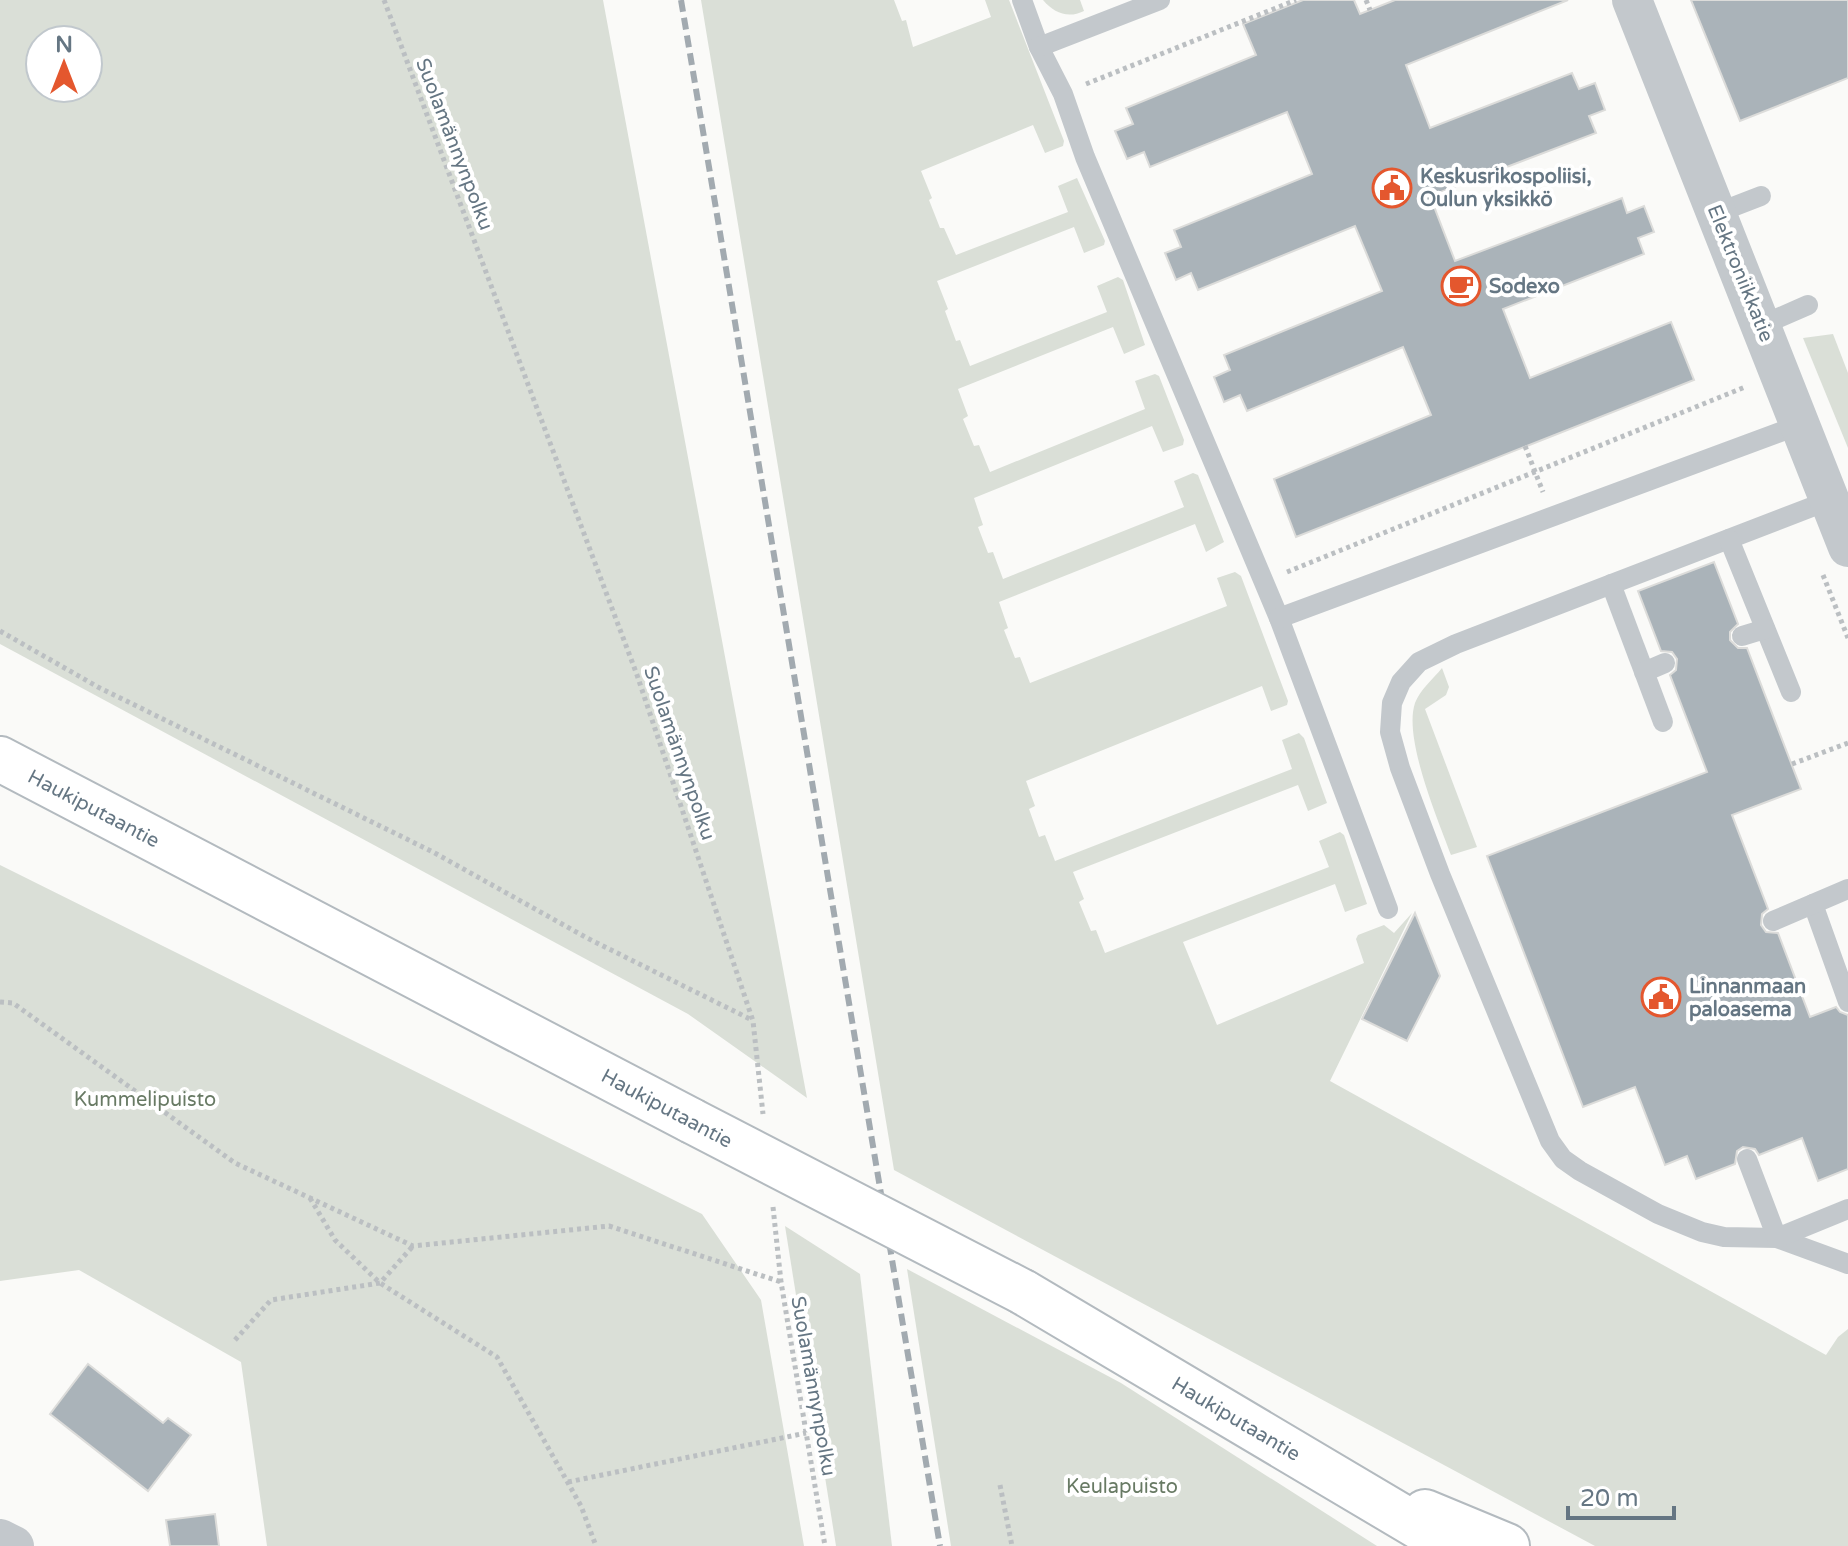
<svg xmlns="http://www.w3.org/2000/svg" width="1848" height="1546" font-family="'Varela Round',sans-serif">
	<style>
		.green { fill: #dadfd7; fill-rule: evenodd }
		.building { fill: #aab3b9; stroke: #dcdcda; stroke-width: 2 }
		.lines { fill: none; stroke-linecap: round; stroke-linejoin: round }
		.secondary-casing { stroke: #b3babf; stroke-width: 48 }
		.path { stroke: #bbbfc2; stroke-width: 5; stroke-dasharray: 4 4; stroke-linecap: butt }
		.lane { stroke: #c3c8cc; stroke-width: 20 }
		.street { stroke: #c3c8cc; stroke-width: 40 }
		.secondary { stroke: #fff; stroke-width: 44 }
		.rail { stroke: #a2aab0; stroke-width: 6; stroke-dasharray: 12 6; stroke-linecap: butt }
		.secondary-bridge-casing { stroke: #b3babf; stroke-width: 48; stroke-linecap: butt }
		.secondary-bridge { stroke: #fff; stroke-width: 44 }
		.labels { text-anchor: middle; stroke-width: 8; stroke-linejoin: round; paint-order: stroke }
		.street-label { font-size: 20px; fill: #657683; stroke: #fff }
		.poi-label { font-size: 20px; font-weight: bold; fill: #657683; stroke: #fff; text-anchor: start }
		.park-label { font-size: 20px; fill: #687a64; stroke: #fff }
	</style>
	<rect width="100%" height="100%" fill="#fafaf8"/>
	<!-- green -->
	<g class="green">
		<path d="M0,0H603L807,1098L688,1014L0,644ZM40,40H88V88H40Z"/>
		<path d="M701,0H894L902,21L906,20L913,47L991,17L985,0H1009L1064,141L1063,146L1045,153L1033,125L921,171L932,198L929,200L940,228H944L956,255L1068,212L1058,186L1077,178L1105,241L1104,245L1084,253L1074,227L937,281L948,309L945,311L956,341L960,340L970,366L1107,312L1097,286L1118,277L1123,280L1145,345L1124,354L1113,327L958,389L968,416L963,419L974,446L979,445L990,472L1145,409L1135,381L1155,374L1159,376L1184,440L1183,445L1163,452L1152,426L974,498L983,525L978,527L988,553L993,552L1003,579L1184,507L1174,481L1193,473L1198,475L1224,542L1206,552L1195,524L999,602L1008,628L1004,630L1015,658L1020,657L1030,683L1227,606L1217,578L1235,572L1241,576L1288,701L1287,705L1271,711L1262,686L1026,781L1035,806L1029,809L1039,837L1045,835L1055,861L1292,769L1282,740L1299,733L1304,738L1327,803L1308,811L1298,785L1073,872L1084,899L1079,902L1091,931L1096,930L1105,953L1329,867L1319,841L1340,832L1344,835L1367,904L1345,912L1335,884L1183,942L1217,1025L1364,963L1356,939L1358,935L1384,925L1394,933L1412,913L1330,1081L1826,1355L1838,1337L1848,1329V1546H1595L894,1170Z"/>
		<path d="M1043,0H1080L1084,11C1068,19 1054,13 1043,0Z"/>
		<path d="M1833,334L1848,373V448L1803,338Z"/>
		<path d="M1442,668L1449,687L1446,695L1425,709L1477,847L1451,855C1438,820 1403,738 1415,703C1420,690 1433,679 1442,668Z"/>
		<path d="M0,865L702,1214L761,1300L804,1546H267L241,1362L79,1270L0,1281Z"/>
		<path d="M785,1226L860,1274L892,1546H836Z"/>
		<path d="M907,1269L1121,1383L1377,1546H951Z"/>
	</g>
	<!-- building -->
	<g class="building">
		<path d="M1303,0H1354L1360,14L1395,0H1568L1406,65L1430,128L1572,73L1579,89L1595,83L1605,110L1589,116L1596,133L1430,196L1455,261L1622,198L1627,213L1644,206L1654,232L1638,238L1644,254L1503,309L1530,378L1671,322L1694,380L1296,537L1274,479L1431,415L1403,347L1247,411L1240,395L1224,402L1214,377L1230,370L1224,355L1382,291L1355,226L1198,290L1191,273L1176,280L1165,253L1181,247L1174,230L1312,174L1287,112L1150,167L1144,152L1127,159L1115,131L1133,124L1126,108L1256,55L1243,24Z"/>
		<path d="M1691,0H1848V78L1740,121Z"/>
		<path d="M1714,562L1738,624L1730,632V640L1738,648H1747L1801,789L1732,815L1768,909L1762,914L1761,925L1766,932L1778,933L1810,1017L1836,1007L1840,1012L1848,1015V1169L1818,1181L1802,1138L1759,1155L1755,1149L1743,1147L1737,1151L1735,1164L1696,1179L1687,1156L1665,1165L1635,1087L1583,1107L1487,856L1707,772L1670,675L1676,670L1677,659L1672,652L1661,651L1638,591Z"/>
		<path d="M1415,913L1440,976L1407,1041L1362,1019Z"/>
		<path d="M88,1364L163,1423L168,1418L191,1435L148,1491L50,1414Z"/>
		<path d="M215,1514L219,1546H170L166,1520Z"/>
	</g>
	<g class="lines">
		<defs>
			<g id="secondary">
				<path id="s1" d="M0,759L692,1121"/>
				<path id="s2" d="M1023,1292L1451,1546"/>
				<path d="M1425,1512L1507,1546"/>
			</g>
		</defs>
		<!-- secondary casing -->
		<use href="#secondary" class="secondary-casing"/>
		<!-- path -->
		<g class="path">
			<path d="M384,0L637,675L753,1021L763,1114"/>
			<path d="M1366,0L1370,10"/>
			<path d="M1086,84L1296,0"/>
			<path d="M1525,446L1543,492"/>
			<path d="M1287,572L1745,387"/>
			<path d="M1823,575L1848,638"/>
			<path d="M0,631L98,687L433,852L587,938L752,1020"/>
			<path d="M1792,764L1848,743"/>
			<path d="M0,1002L13,1003L235,1163L413,1246L609,1226L781,1282"/>
			<path d="M310,1198L335,1240L380,1283L497,1357L581,1506L596,1546"/>
			<path d="M773,1207L781,1282L825,1546"/>
			<path d="M235,1340L271,1300L380,1283L413,1246"/>
			<path d="M568,1482L806,1433"/>
			<path d="M1000,1485L1012,1546"/>
		</g>
		<!-- lane -->
		<g class="lane">
			<path d="M1022,0L1039,47L1063,94L1085,157L1279,618L1388,909"/>
			<path d="M1039,47L1160,0"/>
			<path d="M1717,213L1761,196"/>
			<path d="M1762,325L1808,305"/>
			<path d="M1830,500L1456,644L1419,662L1401,682L1392,703L1390,732L1400,768L1440,874L1550,1141L1563,1159L1580,1171L1658,1214L1702,1232L1724,1237L1777,1238L1848,1264"/>
			<path d="M1729,539L1791,692"/>
			<path d="M1611,584L1663,722"/>
			<path d="M1279,618L1799,425"/>
			<path d="M1742,636L1765,629"/>
			<path d="M1644,672L1665,663"/>
			<path d="M1813,904L1848,1002"/>
			<path d="M1773,921L1848,889"/>
			<path d="M1747,1159L1777,1238L1848,1209"/>
		</g>
		<!-- street -->
		<g class="street">
			<path d="M1632,0L1848,547"/>
			<path d="M0,1539L14,1546"/>
		</g>
		<!-- secondary -->
		<use href="#secondary" class="secondary"/>
		<!-- rail -->
		<path class="rail" d="M681,0L940,1546"/>
		<defs>
			<path id="secondary-bridge" d="M692,1121L1023,1292"/>
		</defs>
		<!-- secondary-bridge casing -->
		<use href="#secondary-bridge" class="secondary-bridge-casing"/>
		<!-- secondary-bridge -->
		<use href="#secondary-bridge" class="secondary-bridge"/>
	</g>
	<!-- icons -->
	<defs>
		<symbol id="civic-ring" viewBox="-11 -11 22 22"><circle r="9.5" fill="#fff" stroke="#e4572e" stroke-width="1.5"/><path d="M-.6-6.5H3V-4.5H.6V-3L4-1V1h2V6H-6V1h2V-1L-.6-3ZM-1.2 2.5V6h2.4V2.5Z" fill="#e4572e"/></symbol>
		<symbol id="cafe-ring" viewBox="-11 -11 22 22"><circle r="9.5" fill="#fff" stroke="#e4572e" stroke-width="1.5"/><path d="M-5.5-4.5H6V0H3Q3 3.5 0 3.5H-2.5Q-5.5 3.5-5.5 0ZM3-3.2v2h1.7v-2ZM-6 4.5H4V6H-6Z" fill="#e4572e"/></symbol>
	</defs>
	<g fill-rule="evenodd">
		<use href="#civic-ring" x="1370" y="166" width="44" height="44"/>
		<use href="#cafe-ring" x="1439" y="264" width="44" height="44"/>
		<use href="#civic-ring" x="1639" y="975" width="44" height="44"/>
	</g>
	<g class="labels">
		<!-- street labels -->
		<g class="street-label">
			<text transform="translate(455 144) rotate(69)" y="7">Suolamännynpolku</text>
			<text transform="translate(1741 273) rotate(68)" y="7">Elektroniikkatie</text>
			<text transform="translate(680 753) rotate(71)" y="7">Suolamännynpolku</text>
			<text dy="7" stroke="none"><textPath href="#s1" startOffset="106">Haukiputaantie</textPath></text>
			<text transform="translate(667 1108) rotate(28)" y="7">Haukiputaantie</text>
			<text transform="translate(814 1386) rotate(80)" y="7">Suolamännynpolku</text>
			<text dy="7" stroke="none"><textPath href="#s2" startOffset="248">Haukiputaantie</textPath></text>
		</g>
		<!-- poi labels -->
		<g class="poi-label">
			<text x="1420" y="183">Keskusrikospoliisi,<tspan x="1420" dy="23">Oulun yksikkö</tspan></text>
			<text x="1489" y="293">Sodexo</text>
			<text x="1689" y="993">Linnanmaan<tspan x="1689" dy="23">paloasema</tspan></text>
		</g>
		<!-- park labels -->
		<g class="park-label">
			<text x="145" y="1106">Kummelipuisto</text>
			<text x="1122" y="1493">Keulapuisto</text>
		</g>
	</g>
	<!-- north arrow -->
	<g transform="translate(64 64)"><circle r="38" fill="#ffffff" stroke="#c1c8cd" stroke-width="2"/>
	<path d="M0-6L14 30L0 20L-14 30Z" fill="#e4572e"/>
	<text y="-12" font-size="22" font-weight="bold" text-anchor="middle" fill="#657683">N</text>
	</g>
	<!-- scale -->
	<path d="M1568 1506v12h106v-12" fill="none" stroke="#657683" stroke-width="4"/>
	<text x="1580" y="1506" font-size="24" fill="#657683" stroke="#ffffff" stroke-width="6" paint-order="stroke">20 m</text>
</svg>
